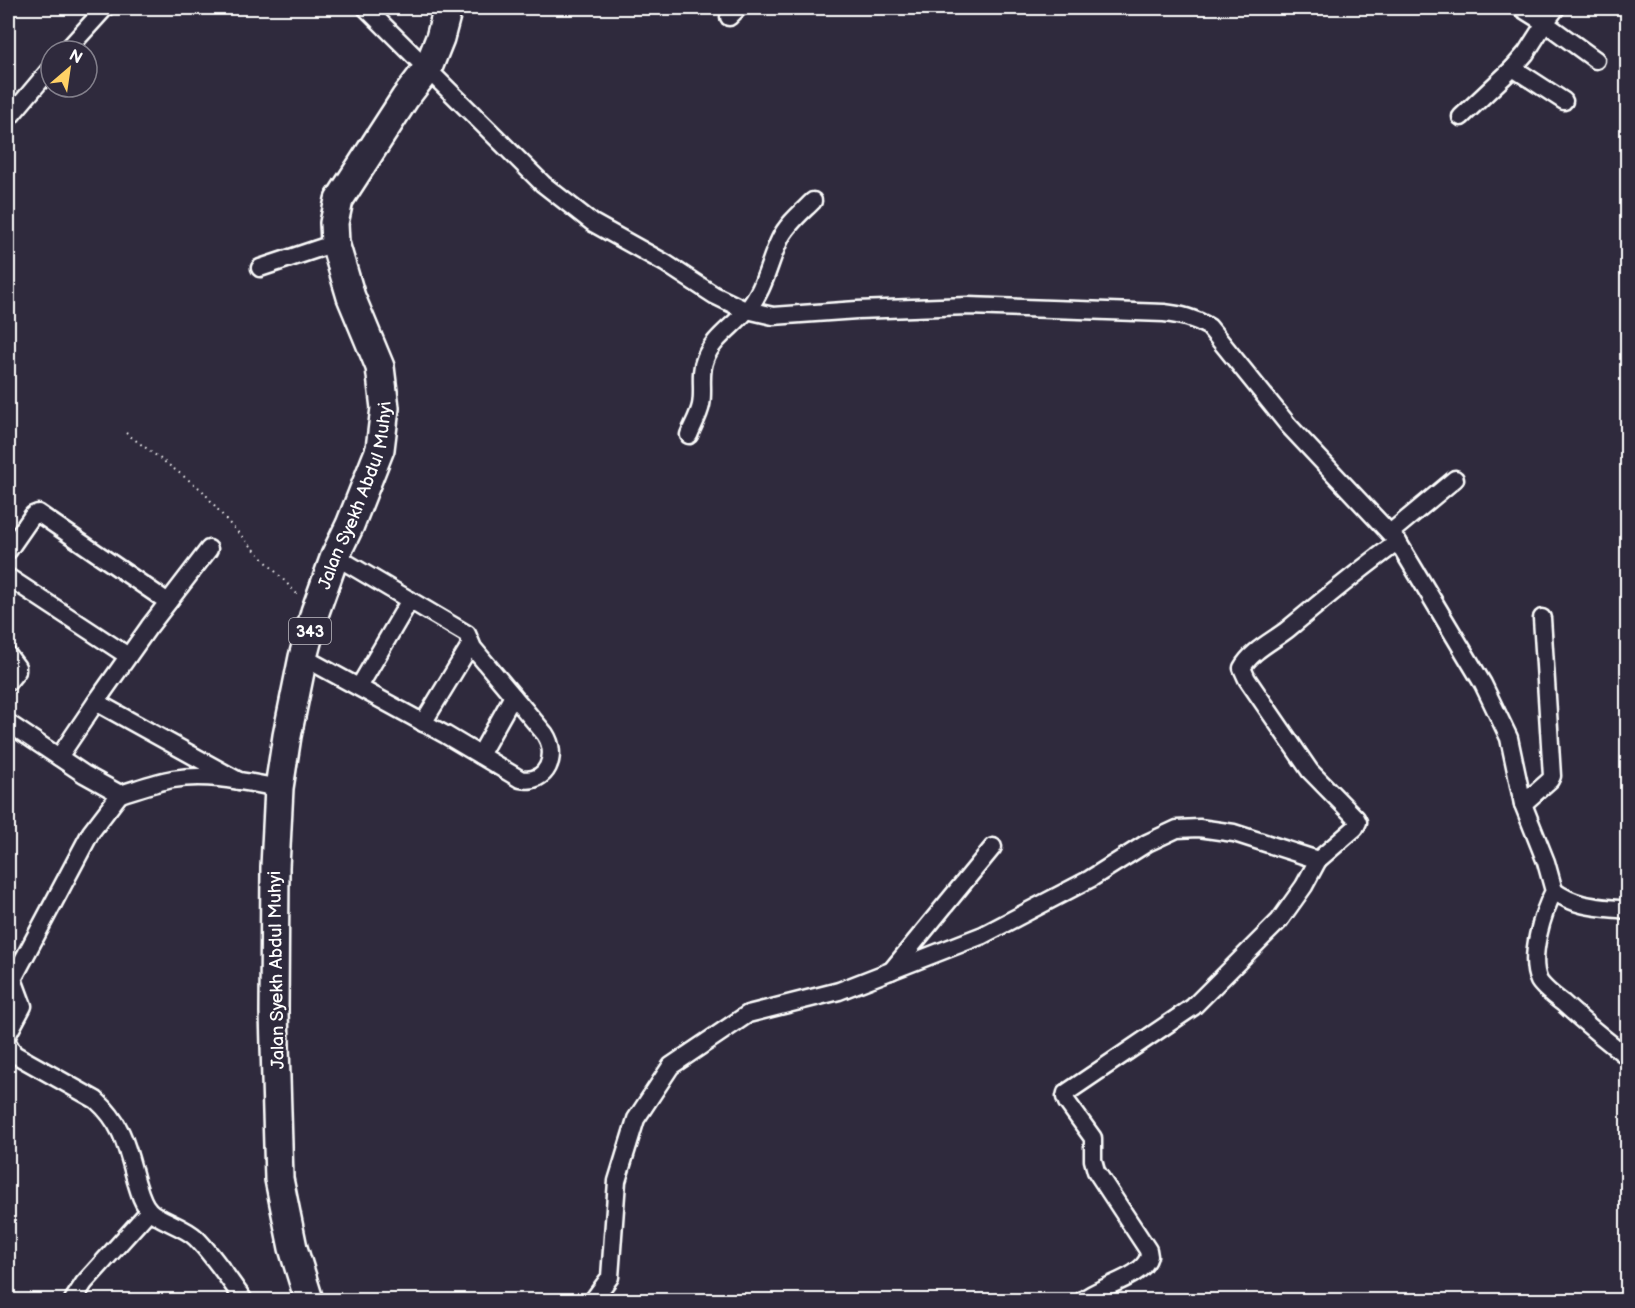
<svg xmlns="http://www.w3.org/2000/svg" width="1635" height="1308" font-family="'Balsamiq Sans',sans-serif">
	<style>
		.lines { fill: none; stroke-linecap: round; stroke-linejoin: round }
		.minor-casing { stroke: #fff; stroke-width: 21 }
		.primary-casing { stroke: #fff; stroke-width: 32 }
		.path { stroke: #fff; stroke-width: 2; stroke-dasharray: 1.5 4.5; stroke-linecap: butt }
		.minor { stroke: #2f2a3d; stroke-width: 16 }
		.primary { stroke: #2f2a3d; stroke-width: 27 }
		.labels { text-anchor: middle; stroke-width: 4.5; stroke-linejoin: round; paint-order: stroke }
		.shield { fill: #2f2a3d; stroke: #c1bfc5; stroke-width: 1.5 }
		.shield-label { font-size: 16px; font-weight: bold; fill: #fff }
		.street-label { font-size: 18px; fill: #fff; stroke: #2f2a3d }
	</style>
	<rect width="100%" height="100%" fill="#2f2a3d"/>
	<filter id="ink" filterUnits="userSpaceOnUse"><feTurbulence type="fractalNoise" baseFrequency=".0167" numOctaves="2"/><feDisplacementMap in="SourceGraphic" scale="12" xChannelSelector="R" yChannelSelector="G"/><feConvolveMatrix kernelMatrix="1 2 1 2 8 2 1 2 1" color-interpolation-filters="sRGB"/></filter>
	<g filter="url(#ink)">
		<g class="lines">
			<defs>
				<g id="minor">
					<path d="M366,8L543,184L593,223L665,263L714,295L743,309L773,316L857,310L968,306L1164,313C1181,315 1194,318 1209,327L1289,426L1398,542L1483,684L1509,738L1523,804L1546,862L1554,891C1543,912 1528,957 1539,981C1544,989 1555,997 1563,1003C1584,1022 1605,1040 1628,1057"/>
					<path d="M1521,8L1545,23L1526,53L1513,68L1564,101"/>
					<path d="M1556,8L1545,23L1596,60"/>
					<path d="M729,17L738,8"/>
					<path d="M66,51L105,8"/>
					<path d="M1461,117L1513,68"/>
					<path d="M8,119L51,68"/>
					<path d="M260,268L335,243"/>
					<path d="M689,435C693,425 699,415 701,405C704,390 699,373 705,359C712,339 734,326 747,310C765,289 768,264 780,239C787,224 802,212 813,201"/>
					<path d="M1390,533L1455,479"/>
					<path d="M209,549L149,627L96,702L239,781"/>
					<path d="M8,551L33,515L38,513L168,602"/>
					<path d="M8,577L128,656"/>
					<path d="M8,655L17,667V671L8,682"/>
					<path d="M303,657L446,735L520,779C547,785 559,755 545,734L473,648L467,634L335,556"/>
					<path d="M359,687L410,600"/>
					<path d="M8,723L84,774L120,794C137,789 156,782 173,779C209,773 245,782 279,788"/>
					<path d="M423,723L471,644"/>
					<path d="M480,755L513,696"/>
					<path d="M59,757L96,702"/>
					<path d="M1523,804L1550,780L1552,776L1542,618"/>
					<path d="M1554,891C1577,908 1600,907 1628,910"/>
					<path d="M891,971L993,847"/>
					<path d="M8,1034L23,1006L13,979L91,832L120,794"/>
					<path d="M8,1044L14,1054L96,1100C123,1124 127,1148 136,1181C139,1190 142,1203 149,1210C158,1220 184,1226 196,1238C214,1256 229,1280 244,1300"/>
					<path d="M73,1300L84,1283L149,1211"/>
					<path d="M593,1300L610,1277L617,1181L636,1119L671,1066L748,1014L839,991L983,935L1090,879L1147,843L1177,829L1199,828L1234,833L1318,860L1355,828L1358,822L1356,818L1310,771L1247,679L1242,668C1251,651 1273,641 1288,629C1324,599 1360,569 1398,542"/>
					<path d="M1083,1300C1101,1285 1143,1278 1149,1256L1148,1250L1096,1171L1093,1160V1138L1067,1102L1065,1097L1066,1093L1193,1007L1279,921L1304,886L1318,860"/>
				</g>
				<g id="primary">
					<path id="s1" d="M309,1300L293,1248L279,1179L274,1012L275,867L279,788L287,736L303,657L315,612L335,556L350,525L380,449L385,408L380,367L351,297L335,243L334,223L339,200L405,98L428,68L440,38L448,8"/>
				</g>
			</defs>
			<!-- minor casing -->
			<use href="#minor" class="minor-casing"/>
			<!-- primary casing -->
			<use href="#primary" class="primary-casing"/>
			<!-- path -->
			<path class="path" d="M126,433L202,490L228,522L298,595"/>
			<!-- minor -->
			<use href="#minor" class="minor"/>
			<!-- primary -->
			<use href="#primary" class="primary"/>
		</g>
	</g>
	<g class="labels">
		<!-- shield labels -->
		<rect class="shield" x="289" y="618" width="42" height="26" rx="4.5"/>
		<g class="shield-label">
			<text x="310" y="637">343</text>
		</g>
		<!-- street labels -->
		<g class="street-label">
			<text dy="6" stroke="none"><textPath href="#s1" startOffset="820">Jalan Syekh Abdul Muhyi</textPath></text>
			<text transform="translate(276 970) rotate(-91)" y="6">Jalan Syekh Abdul Muhyi</text>
		</g>
	</g>
	<!-- margin -->
	<rect width="1635" height="1308" fill="none" stroke="#2f2a3d" stroke-width="30"/>
	<rect x="15" y="15" width="1605" height="1278" fill="none" stroke="#fff" stroke-width="2" filter="url(#ink)"/>
	<!-- north arrow -->
	<g transform="translate(69 69) rotate(29)"><circle r="28" fill="#2f2a3d" stroke="#827f8b" stroke-width="1.5"/>
	<path d="M0-4.5L10 22L0 15L-10 22Z" fill="#ffd166"/>
	<text y="-9" font-size="16" font-weight="bold" text-anchor="middle" fill="#ffffff">N</text>
	</g>
</svg>
